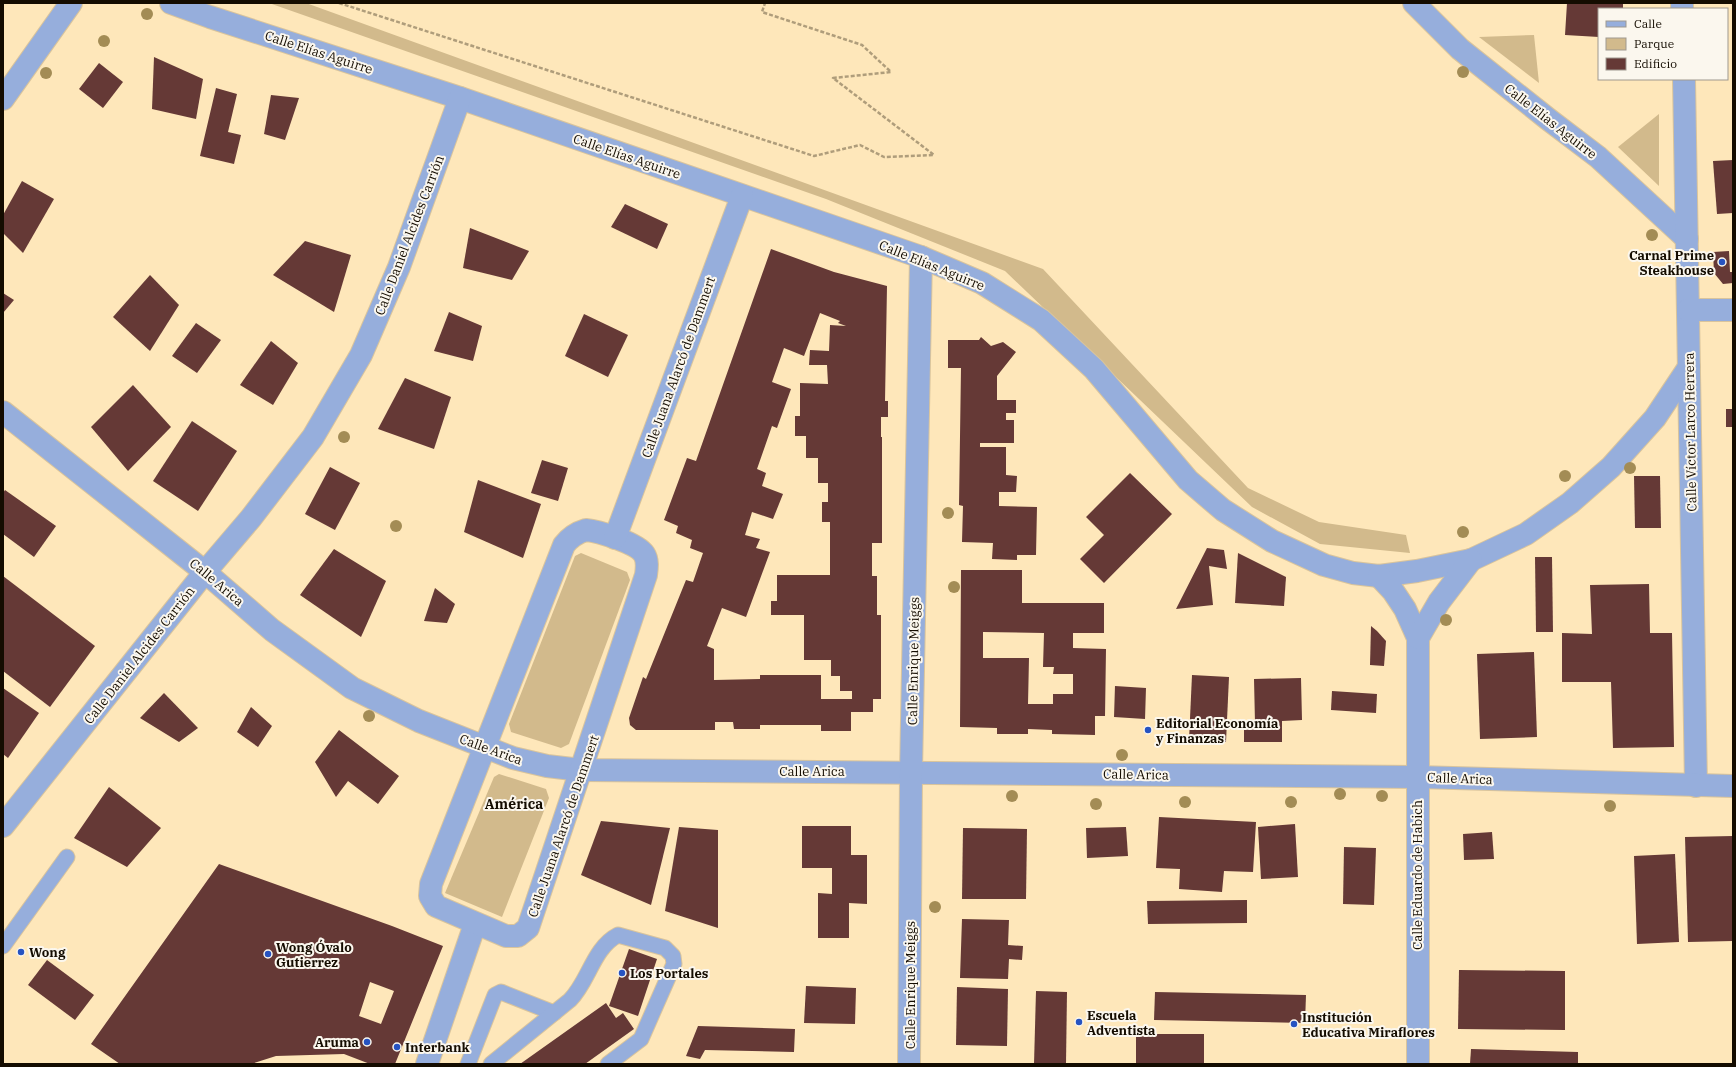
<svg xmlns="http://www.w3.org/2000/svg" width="1736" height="1067" font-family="'IBM Plex Serif',serif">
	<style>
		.green { fill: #d2ba8c }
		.building { fill: #653936; fill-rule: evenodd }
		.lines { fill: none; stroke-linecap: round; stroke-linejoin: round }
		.service-casing { stroke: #d9c49c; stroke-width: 17 }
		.pedestrian-casing { stroke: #d9c49c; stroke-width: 24 }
		.minor-casing { stroke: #d9c49c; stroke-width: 24 }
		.path { stroke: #af9d7b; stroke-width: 2.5; stroke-dasharray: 4 2; stroke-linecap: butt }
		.service { stroke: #96aedc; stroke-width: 15 }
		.pedestrian { stroke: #96aedc; stroke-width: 22 }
		.minor { stroke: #96aedc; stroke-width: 22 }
		.tree { fill: #a38c55 }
		.poi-dot { fill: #2653c1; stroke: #fbf7ee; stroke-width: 1.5 }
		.labels { text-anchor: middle; stroke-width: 4; stroke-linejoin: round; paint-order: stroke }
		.street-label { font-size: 13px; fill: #140c00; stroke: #fbf7ee }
		.poi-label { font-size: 13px; font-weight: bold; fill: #140c00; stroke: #fbf7ee; text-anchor: start }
		.neighbourhood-label { font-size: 14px; font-weight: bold; fill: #140c00; stroke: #fbf7ee }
	</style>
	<rect width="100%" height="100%" fill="#fee7ba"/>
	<!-- green -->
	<g class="green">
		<path d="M269,3H306L1043,269L1248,488L1319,522L1406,535L1410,553L1320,544L1252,507L1005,271L826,199Z"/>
		<path d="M1534,35L1539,83L1479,37Z"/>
		<path d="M1659,114V186L1618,147Z"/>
		<path d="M581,553L627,572L630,580L569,744L561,748L511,732L509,724L575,556Z"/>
		<path d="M499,774L546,789L549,798L502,917L445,893L494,777Z"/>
	</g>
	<!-- building -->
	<g class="building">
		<path d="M1567,3H1623V9H1599V37L1565,35Z"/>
		<path d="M154,57L203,79L196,119L152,109Z"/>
		<path d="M99,63L123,82L103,108L79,89Z"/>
		<path d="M216,88L237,94L228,132L241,135L234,164L200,156Z"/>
		<path d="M271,95L299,98L285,140L264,134Z"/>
		<path d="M1733,160V213L1717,214L1713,161Z"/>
		<path d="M22,181L54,199L23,253L3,233V215Z"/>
		<path d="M625,204L668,224L657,249L611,227Z"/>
		<path d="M470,228L529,251L512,280L463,268Z"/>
		<path d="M305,241L351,255L334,312L273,275Z"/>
		<path d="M771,249L834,272L887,286L885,401H888V417H881V437H882V543H872V576H877V615H881V699H873V712H851V731H821V725H760V729H734L733,722H715V730H636L630,725L629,718L643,677L646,679L686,580L693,582L703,553L690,548L692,540L676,533L678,526L664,520L687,458L696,461ZM820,313L840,321L838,323L846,326L830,325L829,351L810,350L809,365H827L828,384L800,383V416H795V436H806V458H818V483H828V502H822V522H830V575H777V601H771V615H804V660H831V676H840V691H852V699H821V675H760V679L714,680V649L707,646L722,608L746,617L770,552L756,548L760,539L745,535L752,512L773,519L783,494L762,486L766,473L757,469L772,426L777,428L791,389L772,382L784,348L804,356Z"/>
		<path d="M1729,251L1730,272H1733V283L1723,284L1714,273L1713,252Z"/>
		<path d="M150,275L179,305L150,351L113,317Z"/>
		<path d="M3,293L14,300L3,313Z"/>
		<path d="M449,312L482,326L473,361L434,351Z"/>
		<path d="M584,314L628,335L608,377L565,356Z"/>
		<path d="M196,323L221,340L197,373L172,356Z"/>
		<path d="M981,337L991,346L1003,342L1016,352L997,376V400H1016V413H1006V420H1014V443H980V447H1006V475L1017,476L1016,492H999V506L1037,507L1036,555H1017V560L992,559L993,543L962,542L963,506L959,505L961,368H948V340H979Z"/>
		<path d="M271,341L298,363L273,405L240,385Z"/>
		<path d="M405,378L451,397L434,449L378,429Z"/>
		<path d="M133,385L171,427L128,471L91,427Z"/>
		<rect x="1726" y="409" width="7" height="18"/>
		<path d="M192,421L237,451L198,511L153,481Z"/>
		<path d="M542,460L568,468L558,501L531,493Z"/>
		<path d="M330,467L360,483L335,530L305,514Z"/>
		<path d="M1130,473L1172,514L1104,583L1080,559L1104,535L1086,517Z"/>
		<path d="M1634,476H1660L1661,528H1635Z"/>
		<path d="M478,480L541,504L523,558L464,532Z"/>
		<path d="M5,490L56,526L34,557L3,534V493Z"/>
		<path d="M1207,548L1224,550L1227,569L1209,566L1213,605L1176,609Z"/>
		<path d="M334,549L386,581L361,637L300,595Z"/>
		<path d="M1238,553L1286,577L1284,606L1235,603Z"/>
		<path d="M1535,557H1552L1553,632H1536Z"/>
		<path d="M961,570H1022V603H1104V633H1073V648L1106,649L1105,716H1095V735L1052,734V730L1028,729V734H997V728L960,727ZM983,632L1044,633L1043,667H1054L1053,674H1073V694H1053V704H1028L1029,658H983Z"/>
		<path d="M3,576L95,646L50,707L3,671Z"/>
		<path d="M1649,584L1650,633H1672L1674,747L1613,748L1611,682H1562V633L1592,634L1590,585Z"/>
		<path d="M435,588L455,604L447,623L424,621Z"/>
		<path d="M1371,626L1377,631L1386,641L1384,666L1370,665Z"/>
		<path d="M1534,652L1537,737L1480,739L1477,654Z"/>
		<path d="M1192,675L1229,677L1226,742L1189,740Z"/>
		<path d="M1301,678L1302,720L1282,721V742H1244V723H1255L1254,679Z"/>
		<path d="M1115,686L1146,688L1145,719L1114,717Z"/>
		<path d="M3,688L39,713L8,758L3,754Z"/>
		<path d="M1332,691L1377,694L1376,713L1331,710Z"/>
		<path d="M164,693L198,728L179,742L140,718Z"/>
		<path d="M251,707L272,726L258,747L237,732Z"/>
		<path d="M339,730L399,776L378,804L348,781L336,797L315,762Z"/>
		<path d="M109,787L161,828L127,867L74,838Z"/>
		<path d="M1159,817L1256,822L1253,872L1224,871L1222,892L1179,889L1180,869L1156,868Z"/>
		<path d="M601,821L670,828L651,905L581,875Z"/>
		<path d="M1295,824L1298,877L1261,879L1258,827Z"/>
		<path d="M802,826H851V855H867V904L849,903V938H818V893L832,894V868H802Z"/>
		<path d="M679,827L718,830V928L665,911Z"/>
		<path d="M1126,827L1128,856L1087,858L1086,828Z"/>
		<path d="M963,828L1027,829L1026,899H962Z"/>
		<path d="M1492,832L1494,859L1464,860L1463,834Z"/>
		<path d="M1733,836V941L1688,942L1685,837Z"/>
		<path d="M1344,847L1376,848L1374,905L1343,904Z"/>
		<path d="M1675,854L1679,942L1637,944L1634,856Z"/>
		<path d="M219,864L392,926L443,946L395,1064H370L344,1054L276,1056L251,1064H120L91,1044ZM370,982L394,991L381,1024L359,1016Z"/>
		<path d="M1247,900V923L1148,924L1147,901Z"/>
		<path d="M962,919L1009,920L1008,945L1023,946L1022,960L1009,959L1008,979L960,978Z"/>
		<path d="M629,949L657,959L638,1016L609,1006Z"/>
		<path d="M47,960L94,995L75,1020L28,985Z"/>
		<path d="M1459,970L1565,971V1030L1458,1029Z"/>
		<path d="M806,986L856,988L855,1024L804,1023Z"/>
		<path d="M957,987L1008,989L1007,1046L956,1045Z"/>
		<path d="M1036,991L1067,992L1066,1064H1034Z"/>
		<path d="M1155,992L1306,995L1305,1023L1154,1020Z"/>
		<path d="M606,1003L616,1018L623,1013L634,1029L585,1064H520Z"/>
		<path d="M698,1026L795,1029L794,1052L705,1050L700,1059L686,1056Z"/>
		<rect x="1136" y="1034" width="68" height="30"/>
		<path d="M1471,1049L1578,1052V1064H1470Z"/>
	</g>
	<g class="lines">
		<defs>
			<g id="service">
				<path d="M3,946L67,857"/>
				<path d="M468,1064L495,995L501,992L554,1013"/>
				<path d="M491,1064L570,1000C589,981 593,948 618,935L665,948L673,956L674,964L641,1039L608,1064"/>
			</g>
			<path id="pedestrian" d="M427,1064L475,924"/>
			<g id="minor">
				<path d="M171,3L210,17L460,98L921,257L982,283L1041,320L1094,369L1188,480L1223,510L1272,541L1324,565L1353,573L1379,576L1417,571L1471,560L1526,534L1570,503L1611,467L1655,418L1689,367"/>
				<path d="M1414,3L1460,49L1548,119L1598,157L1687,239"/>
				<path d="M1682,3V9"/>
				<path d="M1684,79L1696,786"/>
				<path d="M3,99L71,3"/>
				<path d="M1688,310H1733"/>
				<path d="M3,412L205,572L272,630L352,688L419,721L513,758L547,766L581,770L1417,777L1733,786"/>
				<path d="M586,530C598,531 637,543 644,554C648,560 647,568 646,575L528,928L518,936H506L436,906L430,896L431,884L564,545C570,537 576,533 586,530Z"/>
				<path d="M615,538L742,196"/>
				<path d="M1379,576L1393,591L1405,609L1418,638V1064"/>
				<path d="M1418,638L1439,602L1471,560"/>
				<path d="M3,826L205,572L251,518L313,437L361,355L399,267L460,98"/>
				<path d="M909,1064L911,772L921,257"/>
			</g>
		</defs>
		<!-- service casing -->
		<use href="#service" class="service-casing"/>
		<!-- pedestrian casing -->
		<use href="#pedestrian" class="pedestrian-casing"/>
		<!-- minor casing -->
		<use href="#minor" class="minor-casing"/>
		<!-- path -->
		<path class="path" d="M339,3L814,156L860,145L884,157L934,155L833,78L891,72L862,45L762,12L765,3"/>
		<!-- service -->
		<use href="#service" class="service"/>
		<!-- pedestrian -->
		<use href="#pedestrian" class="pedestrian"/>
		<!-- minor -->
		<use href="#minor" class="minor"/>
	</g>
	<!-- trees -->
	<g class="tree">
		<circle cx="147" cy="14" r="6"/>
		<circle cx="104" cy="41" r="6"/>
		<circle cx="1463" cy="72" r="6"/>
		<circle cx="46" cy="73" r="6"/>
		<circle cx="1652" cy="235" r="6"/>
		<circle cx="344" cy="437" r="6"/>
		<circle cx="1630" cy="468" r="6"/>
		<circle cx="1565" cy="476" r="6"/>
		<circle cx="948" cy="513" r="6"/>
		<circle cx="396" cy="526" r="6"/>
		<circle cx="1463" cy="532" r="6"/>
		<circle cx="954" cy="587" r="6"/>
		<circle cx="1446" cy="620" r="6"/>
		<circle cx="369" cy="716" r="6"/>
		<circle cx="1122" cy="755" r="6"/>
		<circle cx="1340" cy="794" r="6"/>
		<circle cx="1012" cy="796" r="6"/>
		<circle cx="1382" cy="796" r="6"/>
		<circle cx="1185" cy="802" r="6"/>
		<circle cx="1291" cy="802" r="6"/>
		<circle cx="1096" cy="804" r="6"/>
		<circle cx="1610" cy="806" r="6"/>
		<circle cx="935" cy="907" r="6"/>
	</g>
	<!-- markers -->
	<g class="poi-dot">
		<circle cx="1722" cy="262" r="4"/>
		<circle cx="1148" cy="730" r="4"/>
		<circle cx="21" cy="952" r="4"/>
		<circle cx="268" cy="954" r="4"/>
		<circle cx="622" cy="973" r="4"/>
		<circle cx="1079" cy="1022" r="4"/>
		<circle cx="1294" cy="1024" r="4"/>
		<circle cx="367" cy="1042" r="4"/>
		<circle cx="397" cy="1047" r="4"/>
	</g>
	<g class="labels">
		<!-- street labels -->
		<g class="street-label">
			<text transform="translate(319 52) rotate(18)" y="5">Calle Elías Aguirre</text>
			<text transform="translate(1551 121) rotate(38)" y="5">Calle Elías Aguirre</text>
			<text transform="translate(627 156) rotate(19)" y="5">Calle Elías Aguirre</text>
			<text transform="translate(409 235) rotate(-69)" y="5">Calle Daniel Alcides Carrión</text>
			<text transform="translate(932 265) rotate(22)" y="5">Calle Elías Aguirre</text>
			<text transform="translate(678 367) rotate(-70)" y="5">Calle Juana Alarcó de Dammert</text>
			<text transform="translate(1690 432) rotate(-91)" y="5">Calle Víctor Larco Herrera</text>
			<text transform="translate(217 582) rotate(40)" y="5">Calle Arica</text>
			<text transform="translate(139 655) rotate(-52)" y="5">Calle Daniel Alcides Carrión</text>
			<text transform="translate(913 661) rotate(-89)" y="5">Calle Enrique Meiggs</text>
			<text transform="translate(491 749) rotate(20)" y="5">Calle Arica</text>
			<text x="812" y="776">Calle Arica</text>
			<text transform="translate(1136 774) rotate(1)" y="5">Calle Arica</text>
			<text transform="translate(1460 778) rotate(2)" y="5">Calle Arica</text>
			<text transform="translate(563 826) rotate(-71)" y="5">Calle Juana Alarcó de Dammert</text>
			<text transform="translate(1417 875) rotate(-90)" y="5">Calle Eduardo de Habich</text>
			<text transform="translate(910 985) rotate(-90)" y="5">Calle Enrique Meiggs</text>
		</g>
		<!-- poi labels -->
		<g class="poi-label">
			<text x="1714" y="260" text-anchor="end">Carnal Prime<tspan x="1714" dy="15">Steakhouse</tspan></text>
			<text x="1156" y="728">Editorial Economía<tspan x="1156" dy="15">y Finanzas</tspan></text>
			<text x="276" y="952">Wong Óvalo<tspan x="276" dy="15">Gutierrez</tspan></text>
			<text x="29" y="957">Wong</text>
			<text x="630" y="978">Los Portales</text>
			<text x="1087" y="1020">Escuela<tspan x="1087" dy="15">Adventista</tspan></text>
			<text x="1302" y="1022">Institución<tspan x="1302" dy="15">Educativa Miraflores</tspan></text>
			<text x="359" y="1047" text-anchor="end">Aruma</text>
			<text x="405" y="1052">Interbank</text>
		</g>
		<!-- neighbourhood labels -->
		<g class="neighbourhood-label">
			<text x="514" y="809">América</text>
		</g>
	</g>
	<!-- border -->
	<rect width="1736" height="1067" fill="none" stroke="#140c00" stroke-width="8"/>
	<!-- legend -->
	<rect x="1598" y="8" width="130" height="72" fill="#fbf7ee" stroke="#9f998f"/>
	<rect x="1606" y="21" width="20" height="6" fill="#96aedc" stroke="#9f998f"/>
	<text x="1634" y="28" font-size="12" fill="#140c00">Calle</text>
	<rect x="1606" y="38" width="20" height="12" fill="#d2ba8c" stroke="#9f998f"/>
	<text x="1634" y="48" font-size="12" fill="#140c00">Parque</text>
	<rect x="1606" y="58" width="20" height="12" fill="#653936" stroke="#9f998f"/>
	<text x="1634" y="68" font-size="12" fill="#140c00">Edificio</text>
</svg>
